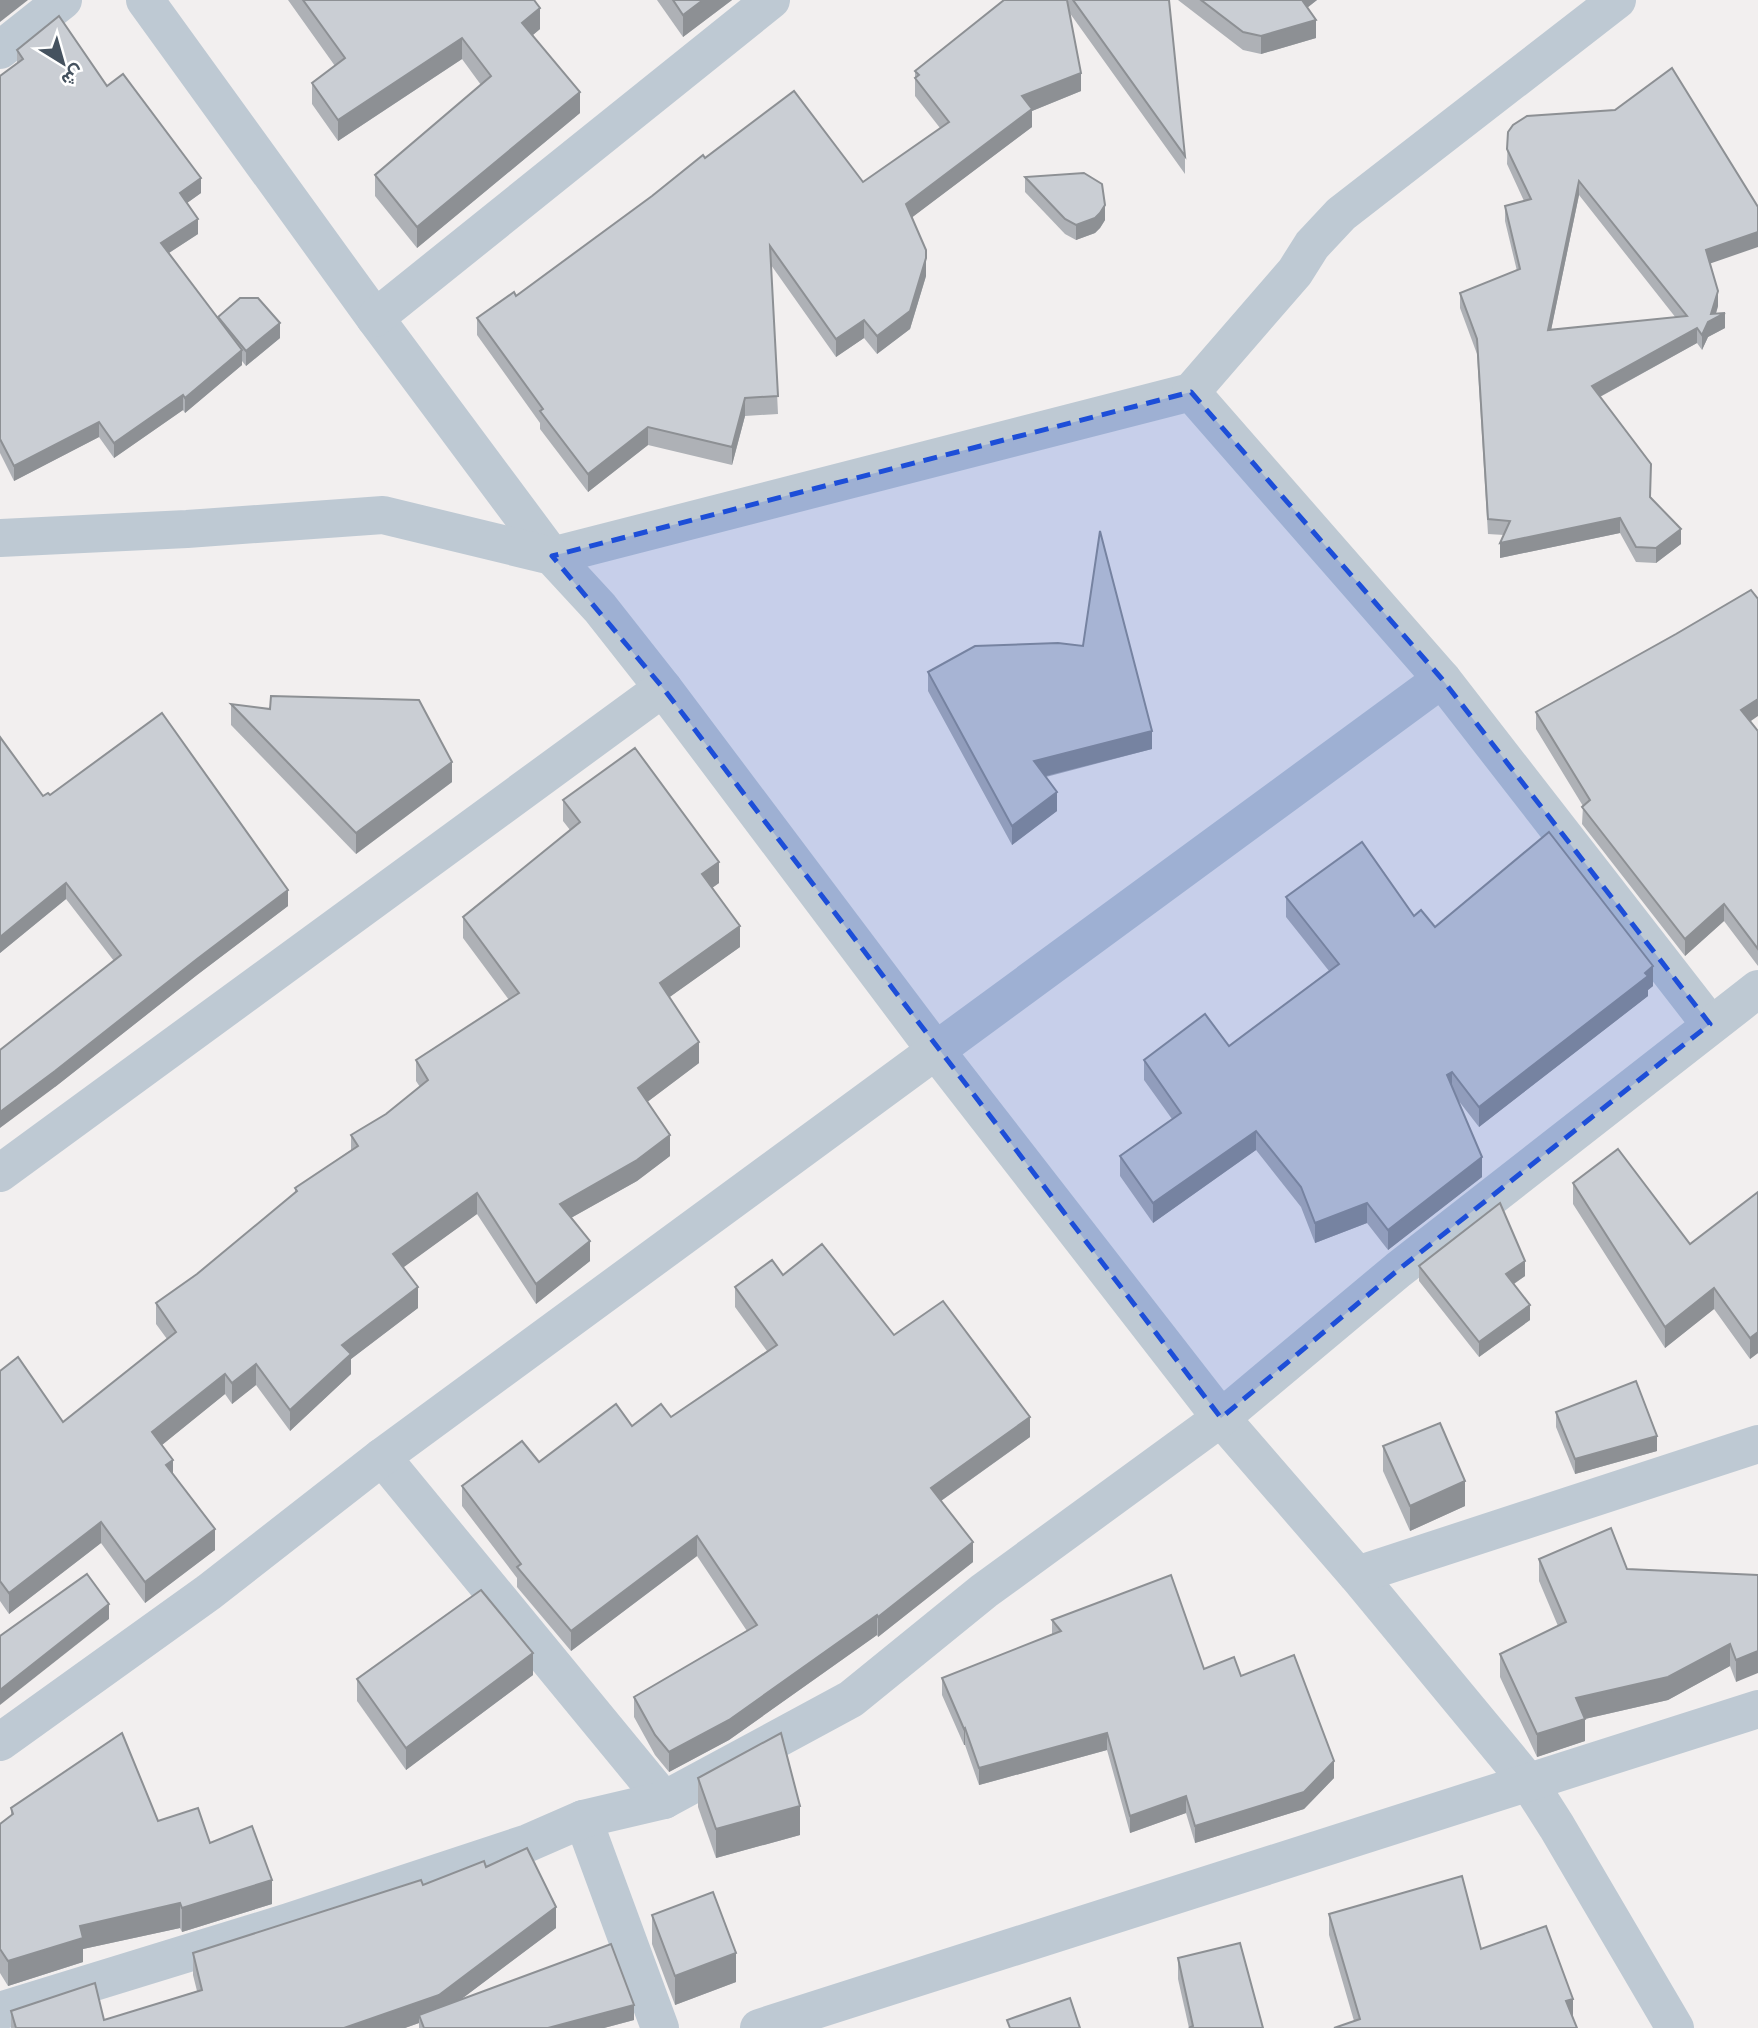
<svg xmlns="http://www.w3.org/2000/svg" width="1758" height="2028" font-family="Manrope,Vazirmatn,sans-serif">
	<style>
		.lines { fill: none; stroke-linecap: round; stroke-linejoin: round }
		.minor { stroke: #bec9d3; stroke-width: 38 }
		.wall { fill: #aeb1b6; fill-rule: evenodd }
		.shaded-wall { fill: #8d9094 }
		.building { fill: #caced4; stroke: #8d9094; stroke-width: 2; fill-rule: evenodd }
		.marked { fill: #1d4ed8; fill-opacity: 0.2; stroke: #1d4ed8; stroke-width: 5; stroke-dasharray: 14 9; stroke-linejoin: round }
	</style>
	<rect width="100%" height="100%" fill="#f2efef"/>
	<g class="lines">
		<!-- minor -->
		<g class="minor">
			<path d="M145,0L375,318L552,556L1191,392L1442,679L1710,1024"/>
			<path d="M0,50L63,0"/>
			<path d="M375,318L771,0"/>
			<path d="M1191,392L1295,272L1312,245L1341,214L1617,0"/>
			<path d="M0,538L187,529L383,515L552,556L600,608L663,688L936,1051L1221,1418L1357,1575L1529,1783L1557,1827L1675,2028"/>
			<path d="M0,1173L663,688"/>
			<path d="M382,1457L664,1800"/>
			<path d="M1357,1575L1758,1444"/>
			<path d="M0,1742L209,1592L382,1457L1442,679"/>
			<path d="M583,1819L660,2028"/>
			<path d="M0,2011L289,1922L528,1843L583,1819L664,1800L851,1699L984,1591L1221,1418L1398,1270L1758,989"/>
			<path d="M759,2028L1758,1709"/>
		</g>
	</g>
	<!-- wall -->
	<g class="wall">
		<path d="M288,0H534L540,29L533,35L580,113L417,248L375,196V175L481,85L462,59L338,141L312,104V83L335,66Z"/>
		<path d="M657,0H732L683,37Z"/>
		<path d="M1004,0H1169L1185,156V174L1069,12L1081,91L1032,111V127L912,217L926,276L910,329L877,354L864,338L836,357L771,265L778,414L745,416L732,465L648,445L588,492L540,429V423L477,335V318L516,296L705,158L863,182L940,128L915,96V71Z"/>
		<path d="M1178,0H1317L1307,8L1316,38L1261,54L1243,50Z"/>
		<path d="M17,50L107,86L201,193L187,203L198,234L169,253L218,319L280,338L246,366L242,361V365L185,413L183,410L114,458L99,437L14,481L0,453V76L17,64Z"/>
		<path d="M1508,132L1710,263L1718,306L1716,314L1725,328L1708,337L1702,350L1697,343L1600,397L1651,497L1681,544L1656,563L1636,562L1620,533L1500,558L1504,535L1488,534L1477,354L1460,308V293L1517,271L1505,221V206L1524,201L1507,164ZM1579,195L1676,318L1551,330Z"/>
		<path d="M1025,177L1105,220L1100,228L1095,233L1076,240L1065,234L1025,192Z"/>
		<path d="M928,672L1152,749L1046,777L1057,811L1012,845L928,691Z"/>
		<path d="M231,704L270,709L452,782L356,854L231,725Z"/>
		<path d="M1536,712L1750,722L1758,731V966L1724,921L1685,956L1582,824L1583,806L1536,729Z"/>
		<path d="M0,737L43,796L50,795L288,906L197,975L55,1087L114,961L66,899L0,953Z"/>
		<path d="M563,800L719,883L712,888L740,947L669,997L699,1063L647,1102L670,1156L637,1181L571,1218L590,1261L536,1304L477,1214L403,1267L418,1308L351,1359V1374L290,1431L256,1385L232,1404L225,1394L162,1445L173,1474L215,1550L145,1603L101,1543L9,1614L0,1601V1371L63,1422L167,1339L156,1324V1303L197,1274L295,1193V1188L351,1150V1135L386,1114L420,1087L416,1081V1060L509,1000L463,938V917L570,830L563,821Z"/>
		<path d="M1286,897L1414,916L1435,927L1653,986L1648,990V996L1479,1127L1458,1100L1482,1177L1388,1250L1367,1223L1315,1243L1301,1207L1256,1150L1153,1223L1120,1176V1156L1172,1119L1144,1080V1060L1229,1046L1329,971L1286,917Z"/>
		<path d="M1573,1183L1690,1244L1758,1192V1353L1750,1359L1714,1309L1665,1348L1573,1204Z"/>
		<path d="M1419,1266L1525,1276L1514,1284L1530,1320L1479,1357L1419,1281Z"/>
		<path d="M783,1275L894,1335L1030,1437L941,1501L973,1562L878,1637L877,1635L729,1740L669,1772L655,1755L634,1717V1697L747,1631L697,1556L571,1651L517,1587V1578L462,1506V1486L539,1462L632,1426L671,1417L767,1351L735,1307V1287Z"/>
		<path d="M1556,1412L1657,1451L1575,1474L1556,1427Z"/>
		<path d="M1383,1446L1465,1506L1410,1531L1383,1471Z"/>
		<path d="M1539,1559L1627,1569L1758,1575L1736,1682L1730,1666L1668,1700L1585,1719V1741L1537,1757L1500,1677V1654L1558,1626L1539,1581Z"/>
		<path d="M1052,1620L1204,1669L1241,1676L1334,1778L1304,1809L1195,1843L1186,1813L1130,1833L1107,1750L979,1785L965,1745H964L942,1695V1678L1052,1635Z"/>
		<path d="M533,1675L406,1770L357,1701V1679Z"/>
		<path d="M698,1778L800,1835L716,1858L698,1807Z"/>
		<path d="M11,1808L158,1821L210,1843L272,1904L182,1932L180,1928L83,1949V1962L8,1986L0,1973V1824L11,1816Z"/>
		<path d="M486,1867L556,1928L460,2000L634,2020L604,2028H419V2023L405,2028H11V2011L104,2020L197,1991L193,1975V1953Z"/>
		<path d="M1329,1914L1481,1949L1573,2017L1354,2021L1329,1935Z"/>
		<path d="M652,1915L736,1982L675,2005L652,1944Z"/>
		<path d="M1178,1958L1263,2028H1189L1178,1979Z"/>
	</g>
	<!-- shaded-wall -->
	<g class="shaded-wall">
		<path d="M0,0H28L0,22Z"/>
		<path d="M703,0H732L683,37V15Z"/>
		<path d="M1299,0H1317L1299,14Z"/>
		<path d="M540,8V29L522,44V23Z"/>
		<path d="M1316,20V38L1261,54V36Z"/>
		<path d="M462,38V59L338,141V120Z"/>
		<path d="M1081,73V91L1032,111V127L906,222V204L1022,96Z"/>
		<path d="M580,92V113L417,248V227Z"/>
		<path d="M201,178V193L180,208V193Z"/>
		<path d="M1579,181V195L1548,345V330Z"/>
		<path d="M1105,205V220L1100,228L1095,233L1076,240V225Z"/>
		<path d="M198,219V234L161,258V243Z"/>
		<path d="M1758,232V247L1706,265V250Z"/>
		<path d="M926,258V276L910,329L877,354V336Z"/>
		<path d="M1718,291V306L1714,319L1725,313V328L1708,337L1702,350V335L1711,314Z"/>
		<path d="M864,320V338L836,357V339Z"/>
		<path d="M280,323V338L246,366V351Z"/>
		<path d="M1697,328V343L1592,401V386Z"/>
		<path d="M242,350V365L185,413V398Z"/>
		<path d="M183,395V410L114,458V443Z"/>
		<path d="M745,398V416L732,465V447Z"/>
		<path d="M99,422V437L14,481V466Z"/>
		<path d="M648,427V445L588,492V474Z"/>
		<path d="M1620,518V533L1500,558V543Z"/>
		<path d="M1681,529V544L1656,563V548Z"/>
		<path d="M1758,699V716L1741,728V710Z"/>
		<path d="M1152,731V749L1034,779V761Z"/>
		<path d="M452,762V782L356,854V833Z"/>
		<path d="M1057,792V811L1012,845V826Z"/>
		<path d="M719,862V883L702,895V874Z"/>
		<path d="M66,883V899L0,953V937Z"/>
		<path d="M288,890V906L197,975L55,1087L0,1128V1112L197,959Z"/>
		<path d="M1724,904V921L1685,956V939Z"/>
		<path d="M740,926V947L660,1004V983Z"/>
		<path d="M1653,966V986L1648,990V996L1479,1127V1107Z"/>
		<path d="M699,1042V1063L638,1109V1088Z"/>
		<path d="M1452,1072V1092L1447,1075Z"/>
		<path d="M1256,1131V1150L1153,1223V1203Z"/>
		<path d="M670,1135V1156L637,1181L560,1224V1204Z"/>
		<path d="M1482,1157V1177L1388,1250V1230Z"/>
		<path d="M477,1193V1214L393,1275V1254Z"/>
		<path d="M1367,1203V1223L1315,1243V1223Z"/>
		<path d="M590,1241V1261L536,1304V1284Z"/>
		<path d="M1525,1261V1276L1506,1289V1274Z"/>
		<path d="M418,1287V1308L351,1359V1374L290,1431V1410L342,1345Z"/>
		<path d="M1714,1288V1309L1665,1348V1327Z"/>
		<path d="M1530,1305V1320L1479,1357V1342Z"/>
		<path d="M1758,1332V1353L1750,1359V1338Z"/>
		<path d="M256,1364V1385L232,1404V1383Z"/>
		<path d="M225,1374V1394L152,1453V1432Z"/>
		<path d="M1030,1417V1437L931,1508V1488Z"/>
		<path d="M1657,1436V1451L1575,1474V1459Z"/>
		<path d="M173,1460V1481L166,1465Z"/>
		<path d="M1465,1481V1506L1410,1531V1506Z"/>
		<path d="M101,1522V1543L9,1614V1593Z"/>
		<path d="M215,1529V1550L145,1603V1582Z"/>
		<path d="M697,1536V1556L571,1651V1631Z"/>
		<path d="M973,1542V1562L878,1637V1617Z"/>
		<path d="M109,1604V1619L0,1705V1690Z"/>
		<path d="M877,1615V1635L729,1740L669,1772V1752Z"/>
		<path d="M1730,1644V1666L1668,1700L1576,1721V1698Z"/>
		<path d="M1758,1651V1673L1736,1682V1660Z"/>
		<path d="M533,1653V1675L406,1770V1748Z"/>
		<path d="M1585,1719V1741L1537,1757V1734Z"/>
		<path d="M965,1728V1745H964V1729Z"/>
		<path d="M1107,1733V1750L979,1785V1768Z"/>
		<path d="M1334,1761V1778L1304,1809L1195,1843V1826Z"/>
		<path d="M1186,1796V1813L1130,1833V1816Z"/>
		<path d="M800,1806V1835L716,1858V1829Z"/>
		<path d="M272,1880V1904L182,1932V1908Z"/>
		<path d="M180,1903V1928L83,1949V1962L8,1986V1961L80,1926Z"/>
		<path d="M556,1907V1928L439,2016L419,2015V2023L405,2028H344Z"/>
		<path d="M736,1953V1982L675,2005V1976Z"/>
		<path d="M1573,1999V2020L1566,2001Z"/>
		<path d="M634,2005V2020L604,2028H548Z"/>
	</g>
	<!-- building -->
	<g class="building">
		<path d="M303,0H534L540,8L522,23L580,92L417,227L375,175L491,76L462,38L338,120L312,83L345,58Z"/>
		<path d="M673,0H703L683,15Z"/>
		<path d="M1004,0H1067L1081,73L1022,96L1032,109L906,204L926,250V258L910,311L877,336L864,320L836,339L770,246L778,396L745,398L732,447L648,427L588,474L540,411L543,409L477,318L514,292L516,296L652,196L703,155L705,158L794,91L863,182L949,122L915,78L919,75L915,71Z"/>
		<path d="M1073,0H1169L1185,156Z"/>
		<path d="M1201,0H1302L1316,20L1261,36L1243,32Z"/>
		<path d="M59,16L107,86L123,74L201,178L180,193L198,219L161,243L242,350L185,398L183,395L114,443L99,422L14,466L0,439V76L23,59L17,50Z"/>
		<path d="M1672,68L1758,207V232L1706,250L1718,291L1711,314L1725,313L1708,322L1702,335L1697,328L1592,386L1651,464L1650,497L1681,529L1656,548L1636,547L1620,518L1500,543L1510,521L1488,519L1477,339L1460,293L1520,269L1505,206L1531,199L1507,149L1508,132L1513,125L1527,116L1615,110ZM1579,181L1687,316L1548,330Z"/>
		<path d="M1084,173L1102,184L1105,205L1100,213L1095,218L1076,225L1065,219L1025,177Z"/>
		<path d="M240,298H258L280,323L246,351L218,317Z"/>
		<path d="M1100,531L1152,731L1034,761L1057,792L1012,826L928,672L975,646L1058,643L1083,646Z"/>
		<path d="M1751,590L1758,599V699L1741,710L1758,731V949L1724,904L1685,939L1582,807L1590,800L1536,712L1676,634Z"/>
		<path d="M271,696L419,700L452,762L356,833L231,704L270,709Z"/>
		<path d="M162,713L288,890L197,959L55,1071L0,1112V1050L121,955L66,883L0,937V737L43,796L48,793L50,795Z"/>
		<path d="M635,748L719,862L702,874L740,926L660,983L699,1042L638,1088L670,1135L637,1160L560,1204L590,1241L536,1284L477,1193L393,1254L418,1287L342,1345L351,1354L290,1410L256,1364L232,1383L225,1374L152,1432L173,1460L166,1465L215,1529L145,1582L101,1522L9,1593L0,1581V1371L18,1357L63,1422L176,1332L156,1303L197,1274L297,1191L295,1188L358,1146L351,1135L386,1114L428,1080L416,1060L519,993L463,917L580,822L563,800Z"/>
		<path d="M1549,832L1653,966L1645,973L1648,976L1479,1107L1452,1072L1447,1075L1482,1157L1388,1230L1367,1203L1315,1223L1301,1187L1256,1131L1153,1203L1120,1156L1181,1113L1144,1060L1205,1014L1229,1046L1339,964L1286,897L1362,842L1414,916L1421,910L1435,927Z"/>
		<path d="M1618,1149L1690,1244L1758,1192V1332L1750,1338L1714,1288L1665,1327L1573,1183Z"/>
		<path d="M1500,1203L1525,1261L1506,1274L1530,1305L1479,1342L1419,1266Z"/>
		<path d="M822,1244L894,1335L943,1301L1030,1417L931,1488L973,1542L878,1617L877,1615L729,1720L669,1752L655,1735L634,1697L757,1625L697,1536L571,1631L517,1567L521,1564L462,1486L522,1441L539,1462L616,1404L632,1426L661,1404L671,1417L777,1345L735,1287L772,1260L783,1275Z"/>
		<path d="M1636,1381L1657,1436L1575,1459L1556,1412Z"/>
		<path d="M1440,1423L1465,1481L1410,1506L1383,1446Z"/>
		<path d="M1611,1528L1627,1569L1758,1575V1651L1736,1660L1730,1644L1668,1677L1576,1698L1585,1719L1537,1734L1500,1654L1566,1622L1539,1559Z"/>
		<path d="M87,1574L109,1604L0,1690V1636Z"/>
		<path d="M1171,1575L1204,1669L1234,1657L1241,1676L1294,1655L1334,1761L1304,1792L1195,1826L1186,1796L1130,1816L1107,1733L979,1768L965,1728L964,1729L942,1678L1061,1631L1052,1620Z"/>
		<path d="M481,1590L533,1653L406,1748L357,1679Z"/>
		<path d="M122,1733L158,1821L198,1808L210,1843L252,1826L272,1880L182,1908L180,1903L80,1926L83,1938L8,1961L0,1949V1824L13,1814L11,1808Z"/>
		<path d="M781,1733L800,1806L716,1829L698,1778Z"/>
		<path d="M527,1848L556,1907L439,1995L344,2028H16L11,2011L95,1983L104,2020L202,1990L193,1953L421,1880L423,1885L484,1861L486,1867Z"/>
		<path d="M1462,1876L1481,1949L1546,1926L1573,1999L1566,2001L1577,2028H1334L1360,2019L1329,1914Z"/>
		<path d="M713,1892L736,1953L675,1976L652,1915Z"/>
		<path d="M1240,1943L1263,2028H1189L1193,2026L1178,1958Z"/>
		<path d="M611,1944L634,2005L548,2028H424L419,2015Z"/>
		<path d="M1070,1998L1080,2028H1010L1007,2020Z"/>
	</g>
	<!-- marked area -->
	<path class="marked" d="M1191,392L1442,679L1710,1024L1398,1270L1221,1418L663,688L552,556Z"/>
	<!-- north arrow -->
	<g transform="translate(63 63) rotate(143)" stroke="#ffffff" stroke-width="5" paint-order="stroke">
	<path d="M0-5L12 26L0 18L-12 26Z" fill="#45525f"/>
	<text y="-10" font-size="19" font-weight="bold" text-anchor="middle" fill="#45525f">ش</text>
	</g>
</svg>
